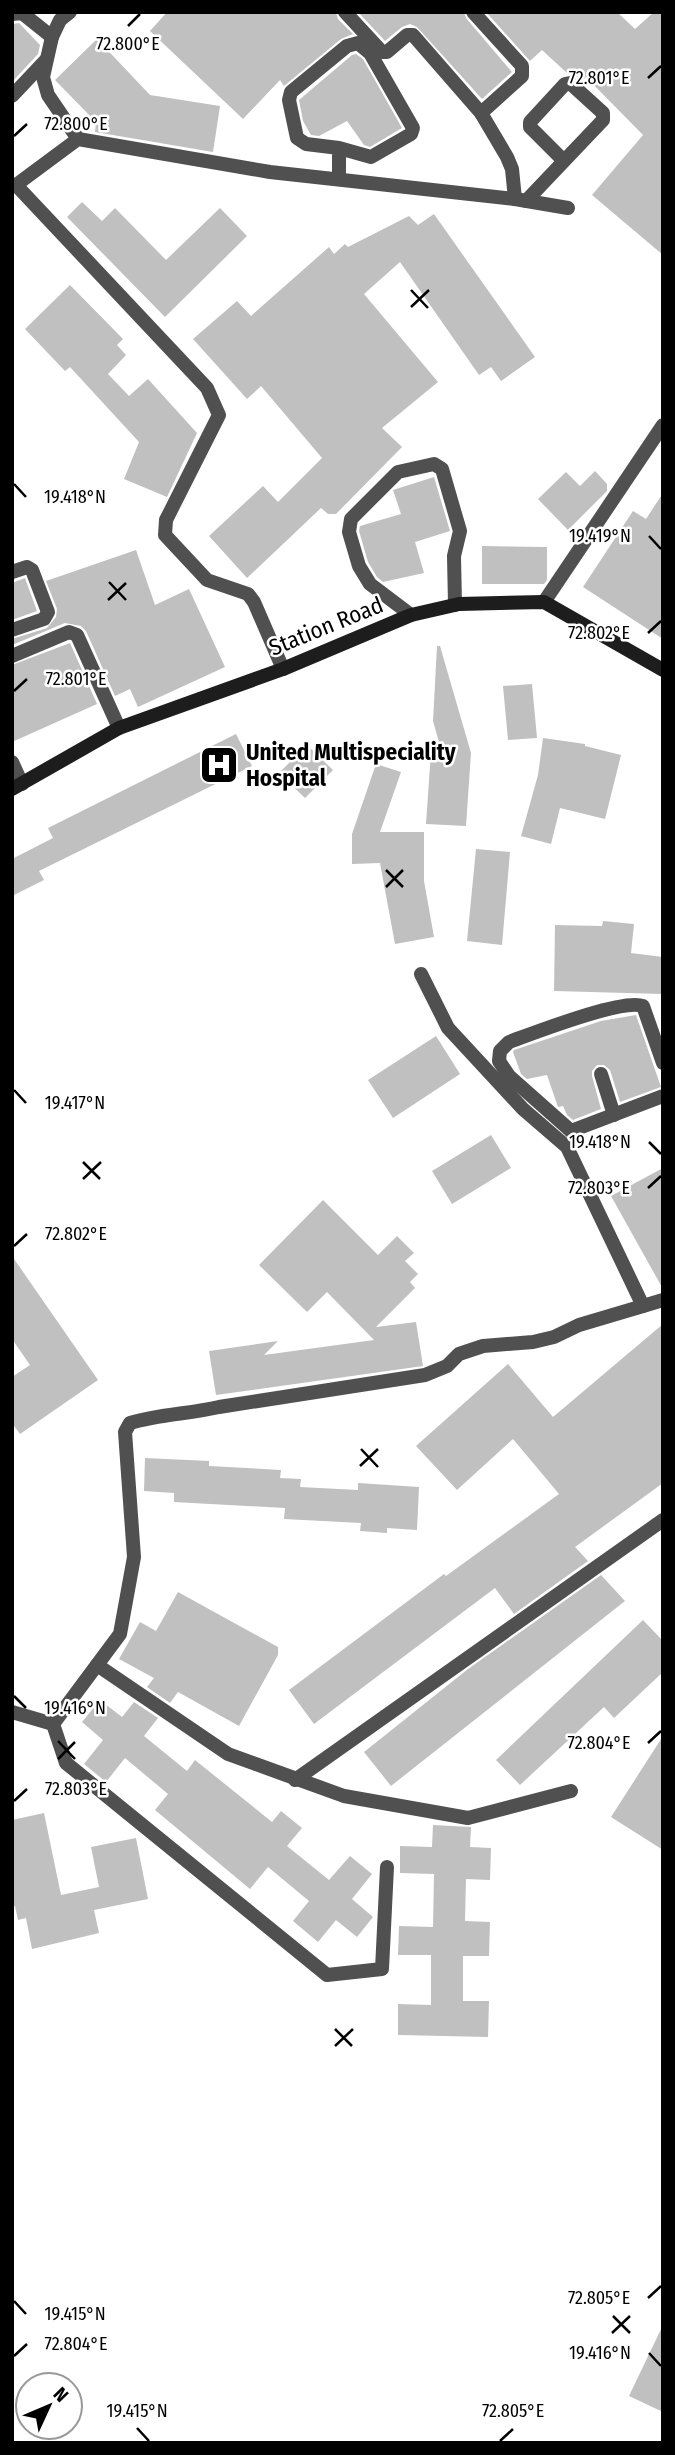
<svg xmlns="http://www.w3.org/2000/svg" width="675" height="2455" font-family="'Fira Sans Condensed',sans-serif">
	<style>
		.building { fill: #c0c0c0 }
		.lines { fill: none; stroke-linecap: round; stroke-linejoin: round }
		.street { stroke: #505050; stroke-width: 14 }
		.secondary { stroke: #1d1d1d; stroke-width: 14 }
		.ticks { fill: none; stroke: #000; stroke-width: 2.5 }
		.labels { text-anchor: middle; stroke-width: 5; stroke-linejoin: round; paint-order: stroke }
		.street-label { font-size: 23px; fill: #000; stroke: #fff }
		.poi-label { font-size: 23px; font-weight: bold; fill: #000; stroke: #fff; text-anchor: start }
		.ticks-label { font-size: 18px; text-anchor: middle; fill: #000; stroke: #fff; stroke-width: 5; stroke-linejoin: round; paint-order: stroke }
	</style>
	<rect width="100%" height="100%" fill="#fff"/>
	<!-- building -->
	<g class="building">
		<path d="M167,12H336L338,19L353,34L341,39L284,86L280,80L243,119L150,31Z"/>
		<path d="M358,12H464L466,18L512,72L482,99L417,27L410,24L402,27L385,41Z"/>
		<path d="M486,12H617L635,29L654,12H663V255L592,195L643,135L586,77L582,81L573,74H568L542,50L530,61Z"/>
		<path d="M19,23L40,45L38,54L12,82V24Z"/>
		<path d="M97,39L150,95L220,106L213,152L95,132L96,122L55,80Z"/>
		<path d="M356,54L363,59L402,128L370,147L364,145L347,121L319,136L311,135L303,121L299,100L352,55Z"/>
		<path d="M82,202L102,221L115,208L166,260L220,208L247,236L165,317L67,217Z"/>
		<path d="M434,214L535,357L501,381L491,367L479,375L400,262L364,294L438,382L382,428L402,447L336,514H328L321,508L247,578L209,536L263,486L278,502L322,458L261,386L247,399L193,339L237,301L251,316L329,247L334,254L345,244L348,247L409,216L418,225Z"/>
		<path d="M70,285L123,339L117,345L126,355L108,374L129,396L148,379L197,433L167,497L124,479L139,442L70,367L65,371L25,329Z"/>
		<path d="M595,471L607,484V491L568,530L538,499L566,472L580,486Z"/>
		<path d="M434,477L450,531L415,542L424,573L383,582L377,577L368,562L359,531L360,526L401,514L393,490Z"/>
		<path d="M663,493V639L583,587L633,511L646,519Z"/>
		<path d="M482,546L547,547V580L544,584H482Z"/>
		<path d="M136,550L155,605L189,589L225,667L138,707L130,689L115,696L86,631L81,626L65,623L12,645V639L47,628L56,617L57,609L46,581Z"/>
		<path d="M25,578L37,611L12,620V583Z"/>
		<path d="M70,643L97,704L12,742V665Z"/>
		<path d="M437,646H440L471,753L466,826L426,824L431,752L442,753L433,721Z"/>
		<path d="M532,684L537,738L508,740L503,686Z"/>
		<path d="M236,734L252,766L39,871L44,880L12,896V859L53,838L48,828Z"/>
		<path d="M543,738L585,744V746L621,755L605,819L560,808L551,844L521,836L538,775Z"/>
		<path d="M307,745L333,770L305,798L279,773Z"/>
		<path d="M376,764L401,772L380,832H424V881L434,937L395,944L380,863L352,864V834Z"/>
		<path d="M476,849L510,852L502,945L467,941Z"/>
		<path d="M603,921L634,924L631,953L663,957V994L554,991L555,925L602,926Z"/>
		<path d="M636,1015L661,1087L620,1102L610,1070L604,1065H597L592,1071V1076L601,1109L573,1120L567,1115L563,1106L558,1107L547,1075L527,1079L521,1074L513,1052L514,1050L601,1021Z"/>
		<path d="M436,1036L460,1074L393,1118L368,1080Z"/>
		<path d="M491,1135L511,1168L452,1204L432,1171Z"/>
		<path d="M663,1168V1289L611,1196Z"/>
		<path d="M323,1200L378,1255L397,1236L414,1253L405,1261L418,1274L410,1282L415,1288L376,1327L416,1322L423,1366L216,1395L209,1351L278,1341L264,1355L374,1340L327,1292L307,1312L259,1265Z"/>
		<path d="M12,1256L98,1380L20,1434L12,1423V1377L30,1365L12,1339Z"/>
		<path d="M663,1324V1483L575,1547L588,1561L514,1614L495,1588L314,1724L289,1690L444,1574L446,1576L559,1494L513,1439L457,1490L416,1446L508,1364L553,1417Z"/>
		<path d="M145,1458L209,1461V1466L281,1470L280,1478L301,1479L300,1487L358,1490V1483L419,1487L417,1530L387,1528V1533L360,1531L361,1523L284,1519L285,1508L174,1502V1493L144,1491Z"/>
		<path d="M601,1575L625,1601L391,1786L364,1752L468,1669Z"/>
		<path d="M178,1592L278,1647V1655L239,1726L178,1692L170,1703L147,1687L154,1678L119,1659L140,1622L156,1631Z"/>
		<path d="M643,1620L663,1641V1672L614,1718L604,1707L520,1785L496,1760Z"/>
		<path d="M100,1700L122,1717L134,1702L158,1718L144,1736L187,1771L195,1760L272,1822L281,1811L302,1828L287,1846L329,1880L350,1856L372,1874L352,1899L373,1917L357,1937L336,1920L318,1942L293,1921L309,1901L268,1867L250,1889L155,1810L168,1794L125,1758L106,1782L84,1764L103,1740L82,1722Z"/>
		<path d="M663,1736V1850L611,1817Z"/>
		<path d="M44,1813L61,1895L99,1887L91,1847L136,1838L148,1899L94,1910L99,1933L32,1949L26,1918L18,1920L15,1906H12V1820Z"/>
		<path d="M433,1825L471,1827L470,1847L491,1848L490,1880L466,1879L465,1921L490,1922L489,1956H463V2001H489L488,2037L398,2035V2004L431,2005V1955H398L399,1926L433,1927L434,1874L400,1873V1846L432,1847Z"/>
		<path d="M663,2325V2412L629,2396Z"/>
	</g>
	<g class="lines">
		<!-- street -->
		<g class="street">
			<path d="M70,12L60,20L52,37L43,77L48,95L78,139"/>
			<path d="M345,12L382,52H387L407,35H413L481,113L507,157L512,169L515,199"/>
			<path d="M473,12L522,66V76L481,113"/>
			<path d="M12,14L22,13L52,37"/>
			<path d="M12,96L46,60"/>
			<path d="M339,148L371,157L411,134L413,128L370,53L358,43L347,46L291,92L289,100L297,138L306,144L339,148V178"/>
			<path d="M526,201L603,120V113L570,83L565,84L530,122V127L564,161"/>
			<path d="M12,572L27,567L32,570L48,612L44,619L12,630"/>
			<path d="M544,602L663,425"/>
			<path d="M411,615L370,584L359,566L349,532L351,519L398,472L434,464L442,469L460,531L454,556L455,605"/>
			<path d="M12,656L69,632L77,635L119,728"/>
			<path d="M283,669L254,602L248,594L207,580L165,535L166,520L219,415L207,388L16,185L78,139L270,172L515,199L568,208"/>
			<path d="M12,762L22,784"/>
			<path d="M601,1074L614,1115"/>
			<path d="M571,1131L509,1076L499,1061L500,1051L509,1042C534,1033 623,998 643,1006L663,1063"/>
			<path d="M571,1131L663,1096"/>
			<path d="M643,1306L663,1300"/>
			<path d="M97,1665L228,1754L344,1796L468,1818L571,1791"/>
			<path d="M12,1712L53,1724L120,1634L134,1557L125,1432L130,1423C160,1414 189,1414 219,1407L425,1375L447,1366L459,1354L483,1346L533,1342L554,1337L579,1325L643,1306L567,1147L523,1109L448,1028L421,974"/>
			<path d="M53,1724L66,1763L327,1975L382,1969L387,1867"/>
			<path d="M295,1780L663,1520"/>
		</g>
		<!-- secondary -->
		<path class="secondary" d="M12,789L119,728L283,669L411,615L459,604L544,602L663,670"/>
	</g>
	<!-- ticks -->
	<path class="ticks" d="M128,26L140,14M648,78L661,66M14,136L27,124M411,290L428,308M411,307L429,290M14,484L26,497M649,536L661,549M109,582L126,600M108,600L126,583M648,633L661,621M14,691L27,679M386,870L403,887M386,887L403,870M14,1090L26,1103M649,1142L661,1154M83,1162L100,1179M83,1179L101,1162M648,1188L661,1176M14,1246L27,1234M361,1449L378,1467M360,1466L378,1449M14,1696L26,1708M58,1741L75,1759M648,1743L661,1731M58,1759L75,1742M14,1801L27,1789M335,2029L352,2046M335,2046L353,2029M648,2298L661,2286M14,2301L26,2314M613,2316L630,2333M612,2333L630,2316M649,2353L661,2366M14,2356L27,2344M137,2428L149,2441M500,2441L513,2429"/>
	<!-- icons -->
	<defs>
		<symbol id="hospital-square" viewBox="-11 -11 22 22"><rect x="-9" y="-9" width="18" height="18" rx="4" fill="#000" stroke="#fff"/><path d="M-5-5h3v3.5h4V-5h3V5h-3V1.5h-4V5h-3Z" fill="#fff"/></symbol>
	</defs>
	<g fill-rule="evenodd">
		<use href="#hospital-square" x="197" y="743" width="44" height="44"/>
	</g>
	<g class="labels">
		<!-- street labels -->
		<g class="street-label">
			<text transform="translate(326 626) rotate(-22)" y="8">Station Road</text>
		</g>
		<!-- poi labels -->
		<g class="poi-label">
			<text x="246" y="760">United Multispeciality<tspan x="246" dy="26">Hospital</tspan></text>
		</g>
	</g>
	<g class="ticks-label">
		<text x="128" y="50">72.800°E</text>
		<text x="599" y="84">72.801°E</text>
		<text x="76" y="130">72.800°E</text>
		<text x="75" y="503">19.418°N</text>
		<text x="600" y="542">19.419°N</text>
		<text x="599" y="639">72.802°E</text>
		<text x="76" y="685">72.801°E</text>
		<text x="75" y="1109">19.417°N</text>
		<text x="600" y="1148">19.418°N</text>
		<text x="599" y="1194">72.803°E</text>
		<text x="76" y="1240">72.802°E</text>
		<text x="75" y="1714">19.416°N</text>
		<text x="599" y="1749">72.804°E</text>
		<text x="76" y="1795">72.803°E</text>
		<text x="599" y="2304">72.805°E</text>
		<text x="75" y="2320">19.415°N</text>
		<text x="76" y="2350">72.804°E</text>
		<text x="600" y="2359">19.416°N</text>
		<text x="137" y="2417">19.415°N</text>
		<text x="513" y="2417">72.805°E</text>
	</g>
	<!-- border -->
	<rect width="675" height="2455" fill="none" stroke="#000000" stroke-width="28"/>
	<!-- north arrow -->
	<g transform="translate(49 2406) rotate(46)"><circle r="33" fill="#ffffff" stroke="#999999" stroke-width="2"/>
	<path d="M0-5L12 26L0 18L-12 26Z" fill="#000000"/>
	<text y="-10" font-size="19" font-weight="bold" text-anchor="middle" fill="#000000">N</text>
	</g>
</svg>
